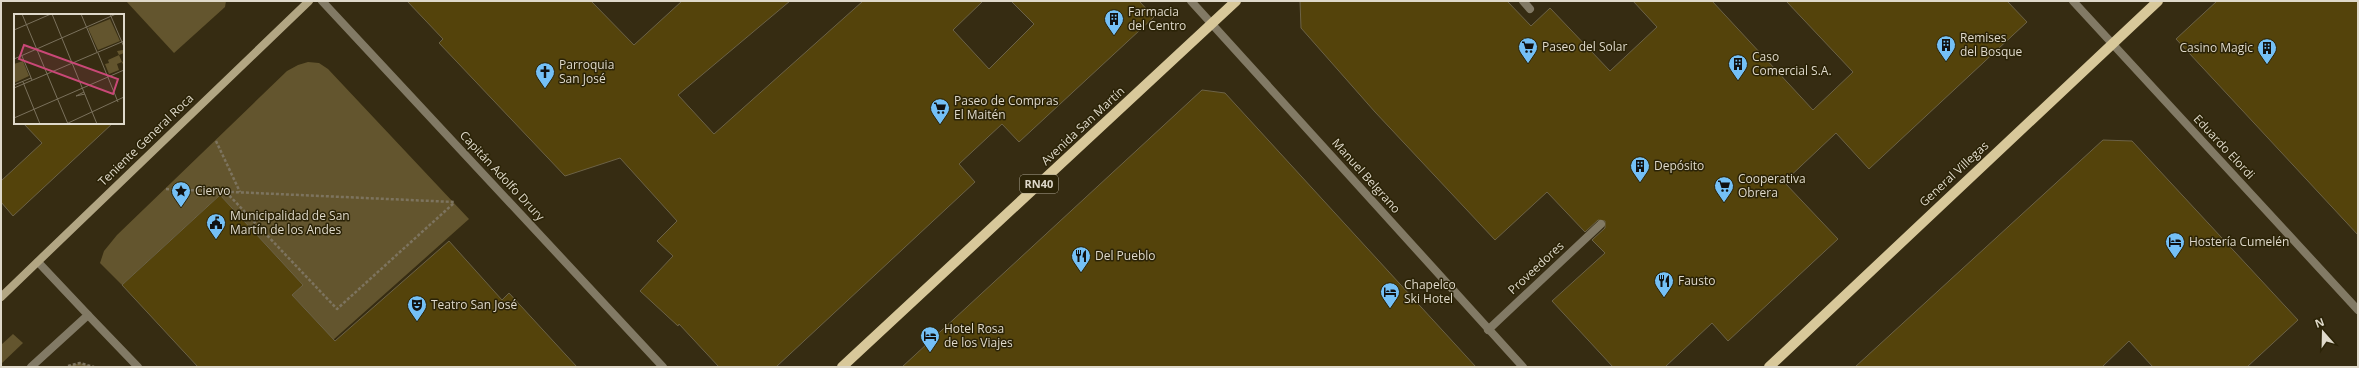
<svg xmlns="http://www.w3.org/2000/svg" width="2359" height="368" font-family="'Open Sans',sans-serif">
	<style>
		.green { fill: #63552e }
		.building { fill: #54430b; stroke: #6c6246 }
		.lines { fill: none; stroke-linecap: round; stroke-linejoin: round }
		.path { stroke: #7d745f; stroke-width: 2.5; stroke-dasharray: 3 2; stroke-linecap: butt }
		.service { stroke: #827a65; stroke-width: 8 }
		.pedestrian { stroke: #827a65; stroke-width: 8 }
		.minor { stroke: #827a65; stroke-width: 8 }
		.secondary { stroke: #b2a683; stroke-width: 8 }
		.primary { stroke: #d8c89a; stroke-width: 10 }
		.labels { text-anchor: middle; stroke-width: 3; stroke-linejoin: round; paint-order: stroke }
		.shield { fill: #2b2307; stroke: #a9a290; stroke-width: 1 }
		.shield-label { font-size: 11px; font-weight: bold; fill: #dfd9ca }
		.poi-label { font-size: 12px; fill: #dfd9ca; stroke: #2b2307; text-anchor: start }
		.street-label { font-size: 12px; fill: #dfd9ca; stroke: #2b2307 }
		.inset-road { fill: none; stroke: #7a715c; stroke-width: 1 }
		.view { fill: #c94877; fill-opacity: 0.15; stroke: #c94877; stroke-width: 2 }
		.inset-edge { fill: none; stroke: #dfd9ca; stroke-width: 2 }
	</style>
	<rect width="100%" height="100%" fill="#362c12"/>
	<!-- green -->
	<g class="green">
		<path d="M126,1H226L225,7L174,53Z"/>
		<path d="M308,62L319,63L328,69L469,219L333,340L292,295L302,285L220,195L122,285L100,263L104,251L117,235L287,71L298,65Z"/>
		<path d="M13,334L23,343L1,364V345Z"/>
		<path d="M80,363L94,367H64Z"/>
	</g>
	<!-- building -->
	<g class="building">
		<path d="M407,1H591L634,45L682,1H790L678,95L714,134L863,1H983L953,30L989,69L1034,24L1011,1H1139L1154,17L1019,142L1002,124L959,164L975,182L776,367H719L679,324L678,326L640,291L673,256L657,241L677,221L620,158L565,176L439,43L443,39Z"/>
		<path d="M1300,1H1507L1531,26L1550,8L1610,71L1657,27L1633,1H1712L1813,110L1853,72L1786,1H2007L2027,22L1869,169L1836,133L1784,182L1838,239L1728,341L1712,323L1665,367H1613L1552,301L1605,253L1592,240L1605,228V221L1598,220L1585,232L1547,192L1495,240L1375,112L1301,28Z"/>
		<path d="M2217,1H2358V235L2176,39Z"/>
		<path d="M1202,90L1225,93L1476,367H902Z"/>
		<path d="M23,123H113L13,216L1,202V181L42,143Z"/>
		<path d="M2103,140L2132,141L2298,320L2247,367H2153L2129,341L2102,367H1855Z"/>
		<path d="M220,195L303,285L292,295L335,341L449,241L502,300L509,293L577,367H198L122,285Z"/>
	</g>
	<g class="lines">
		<!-- path -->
		<g class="path">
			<path d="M216,141L240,192"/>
			<path d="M166,189L454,202"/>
			<path d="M226,192L337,309L454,203"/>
			<path d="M68,366L80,363L94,367"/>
		</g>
		<!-- service -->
		<path class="service" d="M1488,330L1601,224"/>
		<!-- pedestrian -->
		<g class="pedestrian">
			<path d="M1523,1L1530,9"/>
			<path d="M88,315L138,367"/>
		</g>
		<!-- minor -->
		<g class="minor">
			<path d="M322,1L663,367"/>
			<path d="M1191,1L1523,367"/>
			<path d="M2073,1L2358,310"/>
			<path d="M31,367L88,315L38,262"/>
		</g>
		<!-- secondary -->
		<path class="secondary" d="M1,297L309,1"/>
		<!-- primary -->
		<g class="primary">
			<path d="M842,367L1236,1"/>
			<path d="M1769,367L2158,1"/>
		</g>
	</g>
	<!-- icons -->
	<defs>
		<symbol id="building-pin" viewBox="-11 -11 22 30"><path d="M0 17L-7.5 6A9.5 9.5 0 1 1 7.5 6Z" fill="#74c0f6" stroke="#2b2307"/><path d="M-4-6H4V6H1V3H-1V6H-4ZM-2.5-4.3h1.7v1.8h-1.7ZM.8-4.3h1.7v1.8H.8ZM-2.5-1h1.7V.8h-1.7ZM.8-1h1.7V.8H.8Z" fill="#111"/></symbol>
		<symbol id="supermarket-pin" viewBox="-11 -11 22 30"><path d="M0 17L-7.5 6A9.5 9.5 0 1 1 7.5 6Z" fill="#74c0f6" stroke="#2b2307"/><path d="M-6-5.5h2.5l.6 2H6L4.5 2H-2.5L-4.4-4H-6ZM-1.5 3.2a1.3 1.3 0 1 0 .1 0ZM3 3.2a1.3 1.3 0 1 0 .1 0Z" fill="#111"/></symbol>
		<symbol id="church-pin" viewBox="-11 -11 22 30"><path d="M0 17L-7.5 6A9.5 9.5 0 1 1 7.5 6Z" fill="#74c0f6" stroke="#2b2307"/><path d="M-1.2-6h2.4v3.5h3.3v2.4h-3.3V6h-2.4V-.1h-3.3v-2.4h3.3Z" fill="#111"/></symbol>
		<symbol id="sight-pin" viewBox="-11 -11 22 30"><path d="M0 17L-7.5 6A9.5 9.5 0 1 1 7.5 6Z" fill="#74c0f6" stroke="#2b2307"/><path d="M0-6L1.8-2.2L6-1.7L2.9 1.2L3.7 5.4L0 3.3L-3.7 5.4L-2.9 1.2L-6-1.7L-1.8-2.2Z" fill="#111"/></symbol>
		<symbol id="civic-pin" viewBox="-11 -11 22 30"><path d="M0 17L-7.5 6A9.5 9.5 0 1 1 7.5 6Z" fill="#74c0f6" stroke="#2b2307"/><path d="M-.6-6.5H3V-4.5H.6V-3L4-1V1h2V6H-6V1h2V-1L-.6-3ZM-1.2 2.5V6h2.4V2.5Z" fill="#111"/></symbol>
		<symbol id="hotel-pin" viewBox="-11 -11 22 30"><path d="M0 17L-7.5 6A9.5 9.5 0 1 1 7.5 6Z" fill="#74c0f6" stroke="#2b2307"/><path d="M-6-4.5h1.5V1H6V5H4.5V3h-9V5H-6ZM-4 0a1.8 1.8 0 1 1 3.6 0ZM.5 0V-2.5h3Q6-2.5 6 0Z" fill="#111"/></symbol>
		<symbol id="restaurant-pin" viewBox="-11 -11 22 30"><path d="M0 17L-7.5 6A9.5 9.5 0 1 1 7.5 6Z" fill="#74c0f6" stroke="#2b2307"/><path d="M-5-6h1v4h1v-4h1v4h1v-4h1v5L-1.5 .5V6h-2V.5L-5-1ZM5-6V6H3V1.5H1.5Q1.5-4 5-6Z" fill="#111"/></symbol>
		<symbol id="theatre-pin" viewBox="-11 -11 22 30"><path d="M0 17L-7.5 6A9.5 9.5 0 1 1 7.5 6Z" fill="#74c0f6" stroke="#2b2307"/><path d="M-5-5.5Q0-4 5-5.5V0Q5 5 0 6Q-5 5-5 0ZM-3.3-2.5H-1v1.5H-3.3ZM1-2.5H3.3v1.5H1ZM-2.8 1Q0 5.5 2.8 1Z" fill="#111"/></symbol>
	</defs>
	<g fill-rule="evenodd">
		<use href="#building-pin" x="1103" y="8" width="22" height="30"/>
		<use href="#building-pin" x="1935" y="34" width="22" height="30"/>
		<use href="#supermarket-pin" x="1517" y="36" width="22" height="30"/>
		<use href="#building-pin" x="2256" y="37" width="22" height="30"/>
		<use href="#building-pin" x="1727" y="53" width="22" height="30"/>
		<use href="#church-pin" x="534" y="61" width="22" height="30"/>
		<use href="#supermarket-pin" x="929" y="97" width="22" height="30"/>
		<use href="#building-pin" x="1629" y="155" width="22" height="30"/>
		<use href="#supermarket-pin" x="1713" y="175" width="22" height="30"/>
		<use href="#sight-pin" x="170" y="180" width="22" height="30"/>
		<use href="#civic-pin" x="205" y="212" width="22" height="30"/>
		<use href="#hotel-pin" x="2164" y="231" width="22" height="30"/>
		<use href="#restaurant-pin" x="1070" y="245" width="22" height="30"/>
		<use href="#restaurant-pin" x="1653" y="270" width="22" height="30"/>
		<use href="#hotel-pin" x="1379" y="281" width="22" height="30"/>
		<use href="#theatre-pin" x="406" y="294" width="22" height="30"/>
		<use href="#hotel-pin" x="919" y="325" width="22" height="30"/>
	</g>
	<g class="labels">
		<!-- shield labels -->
		<rect class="shield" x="1020" y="175" width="38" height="18" rx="3"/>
		<g class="shield-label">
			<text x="1039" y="188">RN40</text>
		</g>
		<!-- poi labels -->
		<g class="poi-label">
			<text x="1128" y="16">Farmacia<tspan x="1128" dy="14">del Centro</tspan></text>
			<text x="1960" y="42">Remises<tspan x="1960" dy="14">del Bosque</tspan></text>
			<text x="1542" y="51">Paseo del Solar</text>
			<text x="2253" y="52" text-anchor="end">Casino Magic</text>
			<text x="1752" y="61">Caso<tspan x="1752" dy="14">Comercial S.A.</tspan></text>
			<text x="559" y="69">Parroquia<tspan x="559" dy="14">San José</tspan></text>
			<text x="954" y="105">Paseo de Compras<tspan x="954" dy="14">El Maitén</tspan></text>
			<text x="1654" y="170">Depósito</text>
			<text x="1738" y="183">Cooperativa<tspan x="1738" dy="14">Obrera</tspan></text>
			<text x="195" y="195">Ciervo</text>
			<text x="230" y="220">Municipalidad de San<tspan x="230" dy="14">Martín de los Andes</tspan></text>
			<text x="2189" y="246">Hostería Cumelén</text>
			<text x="1095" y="260">Del Pueblo</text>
			<text x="1678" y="285">Fausto</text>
			<text x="1404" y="289">Chapelco<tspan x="1404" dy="14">Ski Hotel</tspan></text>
			<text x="431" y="309">Teatro San José</text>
			<text x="944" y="333">Hotel Rosa<tspan x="944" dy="14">de los Viajes</tspan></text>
		</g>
		<!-- street labels -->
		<g class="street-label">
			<text transform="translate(1083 126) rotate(-43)" y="4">Avenida San Martín</text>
			<text transform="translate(146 140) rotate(-44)" y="4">Teniente General Roca</text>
			<text transform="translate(2224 147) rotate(47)" y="4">Eduardo Elordi</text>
			<text transform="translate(1954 174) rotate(-43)" y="4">General Villegas</text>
			<text transform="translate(502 176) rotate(47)" y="4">Capitán Adolfo Drury</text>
			<text transform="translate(1366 176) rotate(48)" y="4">Manuel Belgrano</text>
			<text transform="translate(1536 268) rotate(-43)" y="4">Proveedores</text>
		</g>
	</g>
	<!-- overview -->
	<g transform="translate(14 14)">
		<rect width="110" height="110" fill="#362c12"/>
		<path d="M96,5L106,27L84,36L74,14ZM109,36L110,39L105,41L108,48L110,47V53L108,48L103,50L105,56L95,60L91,50L95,49L94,46L105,41L103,37ZM9,47L15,62L0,69V50Z" fill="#63552e"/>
		<path class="inset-road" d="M8,0L54,110M38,0L83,110M67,0L83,38M96,0L110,33M0,16L37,0M84,39L104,88M8,42L18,66M0,45L102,0M9,68L26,110M0,74L110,27M1,74L0,71L17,64M70,78L62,82L71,80M0,104L110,56M52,110L110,83"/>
		<path class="view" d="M10,31L104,65L99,80L5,45Z"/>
		<rect width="110" height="110" class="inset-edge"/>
	</g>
	<!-- border -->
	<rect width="2359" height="368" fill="none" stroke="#dfd9ca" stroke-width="4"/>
	<!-- north arrow -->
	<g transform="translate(2323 332) rotate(340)" stroke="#2b2307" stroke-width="3" paint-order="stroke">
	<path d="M0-3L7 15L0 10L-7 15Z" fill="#dfd9ca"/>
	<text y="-6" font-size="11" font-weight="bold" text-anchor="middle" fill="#dfd9ca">N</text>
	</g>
</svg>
